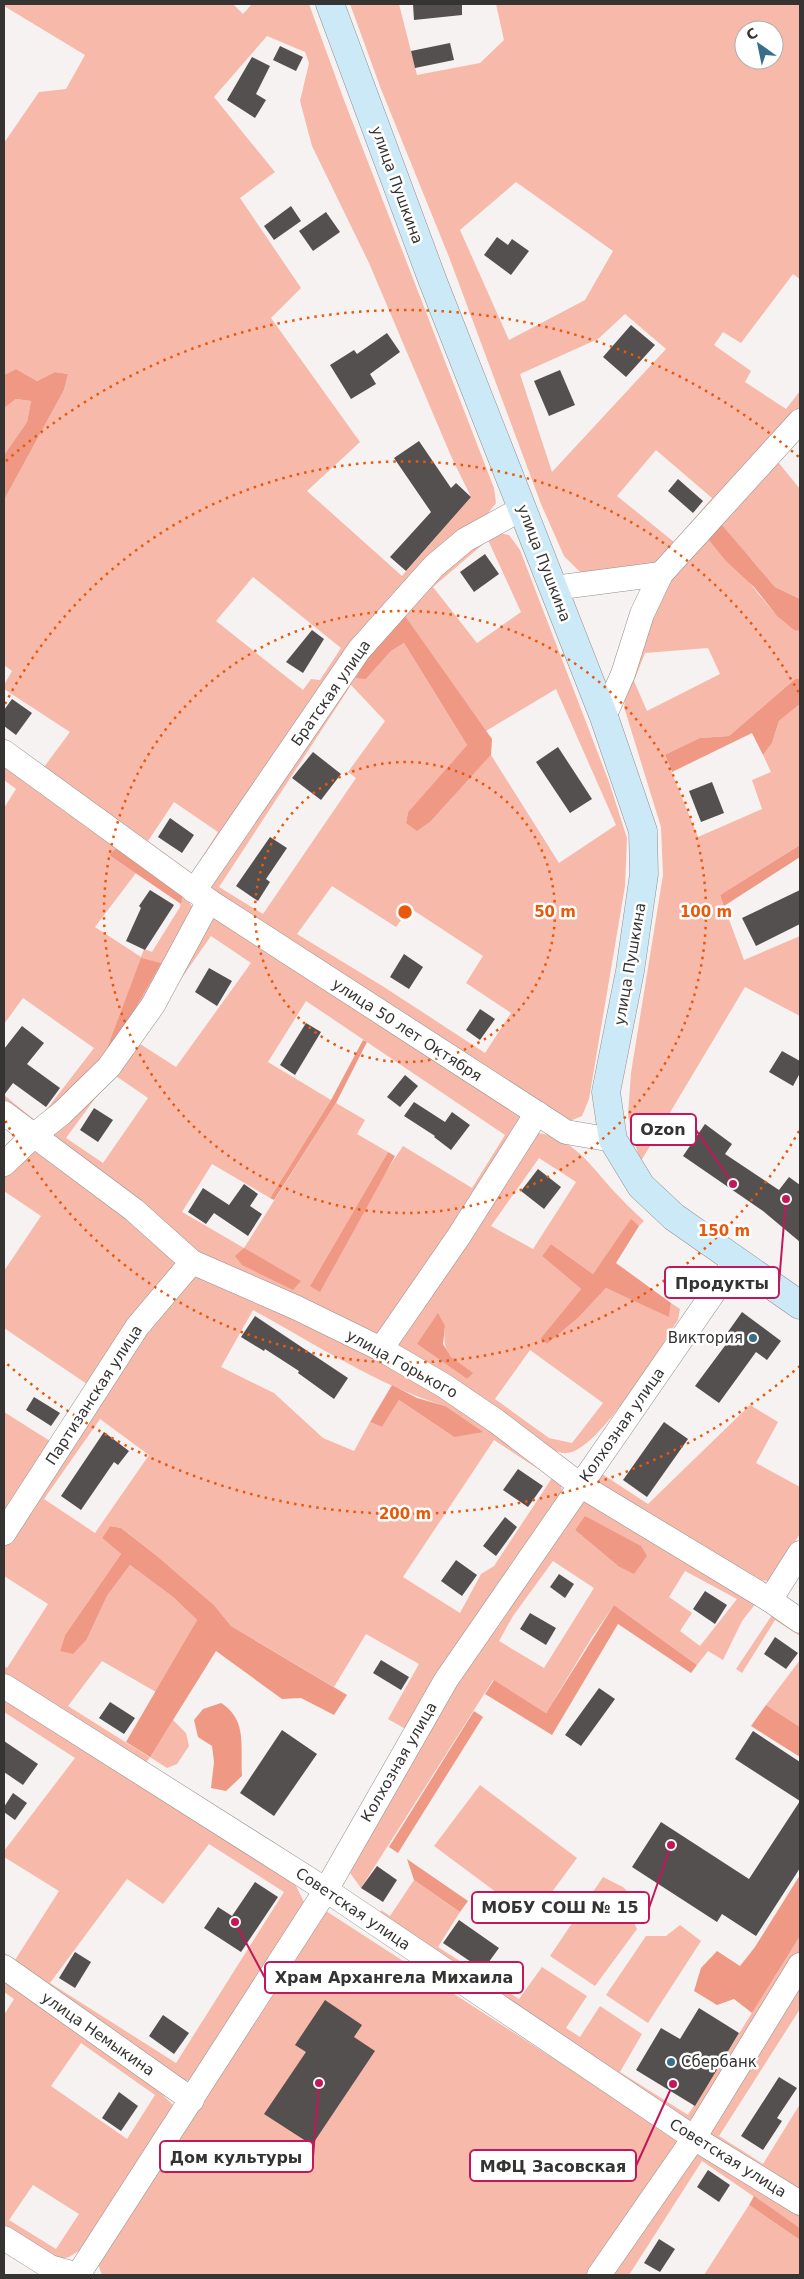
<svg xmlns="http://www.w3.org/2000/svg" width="804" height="2279" font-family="'DejaVu Sans',sans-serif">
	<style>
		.green { fill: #f7b9aa; fill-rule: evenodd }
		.forest { fill: #ef9985 }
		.building { fill: #53504f }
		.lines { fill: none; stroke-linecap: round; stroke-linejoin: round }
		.street-casing { stroke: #928f8e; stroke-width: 25 }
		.secondary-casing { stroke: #928f8e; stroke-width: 29 }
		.street { stroke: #fff; stroke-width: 24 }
		.secondary { stroke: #cce9f7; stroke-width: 28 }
		.ring { fill: none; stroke: #e8590c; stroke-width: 2.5; stroke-dasharray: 2.5 5 }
		.poi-dot { fill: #376e89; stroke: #fff; stroke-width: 2 }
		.labels { text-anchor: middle; stroke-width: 5; stroke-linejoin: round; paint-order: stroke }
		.street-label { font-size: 15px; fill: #353433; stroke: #fff }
		.poi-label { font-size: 15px; fill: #353433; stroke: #fff; text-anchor: end }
		.centre { fill: #e8590c; stroke: #fff; stroke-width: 2.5 }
		.ring-label { font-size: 15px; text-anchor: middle; font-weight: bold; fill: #e8590c; stroke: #fff; stroke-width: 5; stroke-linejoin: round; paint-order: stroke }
		.leader { fill: none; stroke: #c2185b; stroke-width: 2 }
		.callout-dot { fill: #c2185b; stroke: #fff; stroke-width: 2 }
		.callout { fill: #fff; stroke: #c2185b; stroke-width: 2 }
		.callout-label { font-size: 16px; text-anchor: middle; font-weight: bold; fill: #353433 }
	</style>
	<rect width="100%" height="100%" fill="#f6f2f1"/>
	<!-- green -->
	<g class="green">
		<path d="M4,4H233L243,14L252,4H309L344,100L494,488L496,503L486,516L463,533L193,884L4,743V738L44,767L70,732L4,689V685L12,671L4,665V500L64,390L68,374L55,372L37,381L16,369L4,375V143L39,92L66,89L85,55L4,6ZM267,36L305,52L309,63L300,101L312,146L369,263L451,456L471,497L402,576L307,491L360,442L271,318L301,288L240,198L275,172L214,97ZM253,577L341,648L320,680L311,679L303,690L216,621ZM174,802L218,832L192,873L148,841Z"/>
		<path d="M350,4H399L417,75L480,63L504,40L496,4H800V279L793,274L741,343L723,332L714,345L751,371L745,382L786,409L800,391V407L661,568L581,573L564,556L541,504L449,257L381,89ZM744,30H774V60H744ZM516,182L613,251L585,300L509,340L460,230ZM625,314L666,349L552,472L520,374L598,339ZM656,450L712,498L674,542L617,496Z"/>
		<path d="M16,399L31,401L27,422L4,455V408Z"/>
		<path d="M800,429V440L778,462L800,489V599L775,587L751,559L741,573C757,589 779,626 800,631V679H795L729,736L700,738L665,756L698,837L762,809L752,780L771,772L763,755L772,743L779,721L800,704V845L720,895L744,960L800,936V1016L745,987L641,1161L633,1139L628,1115L631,1073L663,875L661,827L624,707L628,677L664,578ZM708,648L720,674L647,711L634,681L645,653Z"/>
		<path d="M493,532L509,535L520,550L609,782L627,838L625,886L589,1099L582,1116L570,1121L201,888L363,652L438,568ZM488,540L521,612L477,643L433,587ZM405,617L486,731L556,689L616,825L559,863L491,755L431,821L406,823L408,812L467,745L404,643L391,651L366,679ZM351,685L385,721L348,772L356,778L263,914L219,887ZM332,886L396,927L410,908L483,956L466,983L511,1013L485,1053L384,987L297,934Z"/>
		<path d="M4,765L117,847L109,855L136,873L95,927L141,957L144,949L152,952L180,907L183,892L194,910L186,934L103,1067L34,1131L4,1106V1095L37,1122L94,1048L23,998L4,1024V808L16,789L4,780Z"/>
		<path d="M209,912L527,1119L382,1342L191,1249L44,1139ZM211,936L251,963L176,1067L137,1042ZM306,1001L505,1135L472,1188L403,1146L310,1286L388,1152L357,1134L365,1120L336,1103L244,1248L182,1212L212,1164L270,1198L331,1100L268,1062ZM113,1074L148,1098L103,1163L66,1138Z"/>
		<path d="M537,1133C569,1135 591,1165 610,1187C621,1199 632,1210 644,1221L639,1226L631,1220L593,1274L551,1244L542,1256L581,1289L540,1339L547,1344L579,1317L606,1288L669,1316L671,1303L680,1309L678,1320C660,1347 599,1451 567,1453C562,1454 554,1450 549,1449L392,1345ZM539,1158L576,1182L533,1249L491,1226ZM445,1326C442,1355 450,1357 472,1373L467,1379L417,1344ZM530,1350L603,1403L572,1443L549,1438L495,1399Z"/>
		<path d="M28,1151L38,1152L121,1206L180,1262L4,1525V1412L50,1441L87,1384L4,1328V1271L41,1216L4,1191V1167Z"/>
		<path d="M203,1274L419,1379L558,1479L562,1489L560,1497L497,1584L409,1731L388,1719L419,1664L366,1634L334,1687L231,1626L214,1605L157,1556L121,1528L110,1526L102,1538L121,1554L65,1635L60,1651L87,1639L107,1596L130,1565L173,1597L197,1620L156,1692L102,1661L68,1706L149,1757L173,1720L186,1733L189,1746L177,1764L167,1768L150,1757L143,1767L4,1679V1666L7,1668L48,1604L4,1576V1540L86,1417L187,1277ZM253,1310C313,1343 379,1386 445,1406L454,1437L399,1400L382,1427L370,1422L354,1451L323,1438L274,1393L221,1367ZM100,1419L149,1455L95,1533L44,1499ZM494,1440L552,1478L494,1566L481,1574L460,1613L403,1577Z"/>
		<path d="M750,1405L778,1422L756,1463L800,1487V1534L769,1581L753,1580L590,1488L599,1472L648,1504Z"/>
		<path d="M583,1496L760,1598L742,1621L723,1660L708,1651L697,1665L614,1605L592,1637L546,1713L493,1680L361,1888L350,1873L360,1849L459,1679ZM586,1516L618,1566L575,1530ZM553,1561L594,1588L544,1668L499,1641L513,1616ZM685,1571L737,1599L700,1646L680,1631L692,1613L669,1597Z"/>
		<path d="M776,1609L800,1627V1636L775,1620L742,1673L736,1669Z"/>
		<path d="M800,1660V1727L766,1705Z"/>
		<path d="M4,1694L293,1880L305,1904L193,2079L179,2083L4,1965V1953L15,1960L59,1891L4,1857V1851L75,1758L4,1712ZM209,1844L284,1892L176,2063L50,1983L127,1879L163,1904Z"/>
		<path d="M480,1785L577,1858L532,1919L434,1846Z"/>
		<path d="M603,1877L623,1887L634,1898C629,1910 631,1917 637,1929L595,1986L550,1956Z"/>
		<path d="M414,1880L460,1912L438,1947L519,1999L542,1967L587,1996L566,2028L580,2037L600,2006L642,2034L620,2072L688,2115L800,1936V1959L692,2127L378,1929L381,1910L390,1916Z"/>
		<path d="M326,1911L681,2141L588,2275H102L98,2264Z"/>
		<path d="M680,1925L701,1941L648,2023L606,1995L646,1936H666Z"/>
		<path d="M4,1976L155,2087L174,2106L85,2247L69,2257L55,2260L4,2229V2015L14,1999L4,1992ZM81,2043L155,2095L127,2139L51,2086ZM33,2185L79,2214L56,2249L9,2220Z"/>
		<path d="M800,1977V2009L719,2136L763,2164L800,2104V2197L710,2134Z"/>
		<path d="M697,2146L800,2210V2228L702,2161L629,2275H607Z"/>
		<path d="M749,2205L800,2240V2275H704Z"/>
	</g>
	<!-- forest -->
	<g class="forest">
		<path d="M16,369L37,381L55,372L68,374L64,390L4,500V455L27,422L31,401L16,399L4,408V375Z"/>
		<path d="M721,524L775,587L800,599V631L794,630L777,616L754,587L726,561L708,539Z"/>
		<path d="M405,616L492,739L491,755L431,821L417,831L406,823L408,812L467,745L404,643L391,651L366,679L356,678L372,649Z"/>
		<path d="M795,679H800V704L779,721L772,743L763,755L752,733L672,772L665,755L700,738L729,736Z"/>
		<path d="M800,845V857L724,906L720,895Z"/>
		<path d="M117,847L183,892L181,904L109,855Z"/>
		<path d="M141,958L161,963L130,1018L105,1054Z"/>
		<path d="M363,1040L367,1042L336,1103L274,1200L270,1198L331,1100Z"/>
		<path d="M388,1152L395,1156L320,1292L310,1286Z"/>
		<path d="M631,1219L639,1226L616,1263L671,1303L669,1317L606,1288L579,1317L547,1344L540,1339L581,1289L542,1256L551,1244L593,1274Z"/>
		<path d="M244,1248L301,1281L293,1290L242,1265L235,1256Z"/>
		<path d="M438,1313L445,1326L443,1344L451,1357L473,1373L467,1379L417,1344Z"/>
		<path d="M392,1385L417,1398L445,1406L483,1432L454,1437L399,1400L382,1427L370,1422Z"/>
		<path d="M585,1516L641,1546L647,1556L634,1574L618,1566L575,1530Z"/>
		<path d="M110,1526L121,1528L157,1556L214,1605L231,1626L347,1695L334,1715L301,1698L282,1699L216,1651L150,1757L126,1742L197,1620L173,1597L130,1565L107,1596L87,1639L73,1654L60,1651L65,1635L121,1554L102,1538Z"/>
		<path d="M614,1605L697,1665L691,1673L618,1624L552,1735L485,1694L494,1680L546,1713Z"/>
		<path d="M221,1703C248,1720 240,1747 242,1776L226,1791L211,1788L214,1762L212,1746L198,1737L194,1720L203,1709Z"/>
		<path d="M766,1705L800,1727V1757L751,1726Z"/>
		<path d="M474,1711L483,1717L398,1853L389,1847Z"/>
		<path d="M407,1859L468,1901L460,1912L414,1880Z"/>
		<path d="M800,1875V1936L752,2013L734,1999L717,2005L694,1991L701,1968L717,1951L740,1966L755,1947Z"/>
		<path d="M754,2196L800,2228V2240L749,2205Z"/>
	</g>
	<!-- building -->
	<g class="building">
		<path d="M413,4H462V15L414,20Z"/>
		<path d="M450,43L454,60L415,68L411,51Z"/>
		<path d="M280,46L303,57L296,71L273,60Z"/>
		<path d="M252,57L270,66L256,94L266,100L255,118L227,100Z"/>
		<path d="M291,206L301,221L274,240L264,226Z"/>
		<path d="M326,212L340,232L313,251L299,231Z"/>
		<path d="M497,237L508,245L512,239L529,251L511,275L484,255Z"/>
		<path d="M631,325L655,345L626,377L603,357Z"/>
		<path d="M387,333L400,352L370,374L376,384L351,399L330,365L354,350L357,354Z"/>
		<path d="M560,370L575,405L549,416L534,381Z"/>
		<path d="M419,441L451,488L456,483L471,497L406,571L390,557L431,512L394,458Z"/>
		<path d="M678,479L703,501L693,513L668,491Z"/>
		<path d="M485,554L499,574L474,592L460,572Z"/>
		<path d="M312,630L324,639L303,673L286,662Z"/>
		<path d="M12,699L32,713L16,735L4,726V710Z"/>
		<path d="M558,747L592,799L570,813L536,762Z"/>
		<path d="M313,752L341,774L321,800L292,778Z"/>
		<path d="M712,782L724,813L701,822L689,791Z"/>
		<path d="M170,818L194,835L182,853L158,837Z"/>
		<path d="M270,837L287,848L266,879L270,882L258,901L236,886Z"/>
		<path d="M150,890L174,905L145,950L126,941L141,908L139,906Z"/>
		<path d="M800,890V924L756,946L742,918Z"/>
		<path d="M404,954L423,967L409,989L390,977Z"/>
		<path d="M209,968L232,981L217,1006L195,992Z"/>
		<path d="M480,1009L495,1019L480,1040L466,1030Z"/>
		<path d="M306,1023L321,1032L295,1075L280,1065Z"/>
		<path d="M22,1026L44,1043L27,1064L60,1088L46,1107L13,1083L4,1095V1049Z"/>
		<path d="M782,1051L800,1061V1073L793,1086L769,1072Z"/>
		<path d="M405,1075L418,1086L400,1107L387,1097Z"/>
		<path d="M414,1102L445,1122L452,1112L470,1125L451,1150L434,1137L435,1136L404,1116Z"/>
		<path d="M94,1108L113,1120L98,1142L80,1130Z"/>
		<path d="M705,1124L732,1144L725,1154L779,1190L789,1177L800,1185V1242L763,1211L683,1156Z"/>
		<path d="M538,1169L561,1187L544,1209L521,1191Z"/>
		<path d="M244,1184L258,1194L250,1206L262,1214L248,1236L214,1213L206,1224L188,1212L203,1188L229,1205Z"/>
		<path d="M742,1312L781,1341L767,1360L756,1352L719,1403L695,1386L730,1339L725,1336Z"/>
		<path d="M255,1316L348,1378L334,1399L298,1373L299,1371L265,1349L264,1351L241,1337Z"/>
		<path d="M34,1397L60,1413L51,1426L26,1410Z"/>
		<path d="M664,1422L688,1439L647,1497L623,1480Z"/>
		<path d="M104,1432L129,1451L118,1465L114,1462L81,1510L61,1496Z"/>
		<path d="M518,1469L543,1486L528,1507L503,1490Z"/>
		<path d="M505,1517L517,1527L496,1556L483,1546Z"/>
		<path d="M456,1560L477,1575L462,1596L441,1581Z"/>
		<path d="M559,1574L574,1584L565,1598L550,1587Z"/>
		<path d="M705,1591L727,1605L715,1624L693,1609Z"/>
		<path d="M530,1613L556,1628L546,1645L520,1629Z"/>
		<path d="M775,1637L798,1653L786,1669L764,1654Z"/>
		<path d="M381,1660L409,1677L401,1690L373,1673Z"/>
		<path d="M599,1688L615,1699L581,1746L565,1735Z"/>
		<path d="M110,1702L135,1718L124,1734L99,1718Z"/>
		<path d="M282,1730L317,1754L274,1816L240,1793Z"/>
		<path d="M753,1731L800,1762V1868L756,1936L722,1914L717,1922L632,1867L661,1822L749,1879L800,1801L735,1759Z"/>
		<path d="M4,1741L38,1764L23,1785L4,1772Z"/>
		<path d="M13,1793L27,1803L15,1820L4,1812V1807Z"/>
		<path d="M377,1866L397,1880L383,1902L361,1888Z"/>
		<path d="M255,1882L278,1897L241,1952L204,1928L218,1907L232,1916Z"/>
		<path d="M459,1920L499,1948L483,1970L443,1943Z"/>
		<path d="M75,1952L91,1962L75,1988L59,1978Z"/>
		<path d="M325,2000L362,2025L354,2037L375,2051L312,2145L264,2114L306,2052L295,2045Z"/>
		<path d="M699,2008L739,2033L695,2106L636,2070L661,2028L680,2039Z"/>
		<path d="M163,2015L189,2033L174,2054L149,2036Z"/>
		<path d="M779,2077L797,2088L777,2118L782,2121L763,2150L741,2136Z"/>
		<path d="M119,2092L138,2106L121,2131L102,2118Z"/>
		<path d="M708,2170L730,2185L719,2202L697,2187Z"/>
		<path d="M659,2239L675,2249L660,2272L644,2263Z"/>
	</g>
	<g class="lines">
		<defs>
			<g id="street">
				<path d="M554,588L661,574"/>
				<path d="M604,717L623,674L642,614L661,574L800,421"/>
				<path d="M4,752L209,901L566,1132L613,1140"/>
				<path d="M194,891L359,650L434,566L465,540L523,508"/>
				<path d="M4,1113L134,1210L192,1262L295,1307L381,1349L443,1385L496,1421L580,1485L770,1600L800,1621"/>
				<path d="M4,1164L33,1136L62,1113L109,1067L153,1005L209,901"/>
				<path d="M381,1349L459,1236L537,1113"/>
				<path d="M4,1533L137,1327L192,1262"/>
				<path d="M770,1600L800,1553"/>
				<path d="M4,1686L326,1890L694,2138L800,2203"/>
				<path d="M4,1967L192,2100"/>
				<path d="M4,2238L50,2267L79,2275"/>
				<path d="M78,2275L326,1890L446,1680L736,1260"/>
				<path d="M599,2275L694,2138L800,1965"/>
			</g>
			<path id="secondary" d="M330,4L432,279L604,717L643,831L644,874L630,971L606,1092L613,1140L641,1186L674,1217L800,1305"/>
		</defs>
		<!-- street casing -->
		<use href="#street" class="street-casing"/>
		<!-- secondary casing -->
		<use href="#secondary" class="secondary-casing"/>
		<!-- street -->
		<use href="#street" class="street"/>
		<!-- secondary -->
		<use href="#secondary" class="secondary"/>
	</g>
	<!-- distance rings -->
	<g class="ring">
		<circle cx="405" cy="912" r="150"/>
		<circle cx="405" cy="912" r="301"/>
		<path d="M799 1131A451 451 0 0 1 5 1120M5 704A451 451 0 0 1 799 693"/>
		<path d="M800 1366A602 602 0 0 1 6 1363M6 461A602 602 0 0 1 800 458"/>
	</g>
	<!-- markers -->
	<g class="poi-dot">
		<circle cx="753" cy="1338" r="5"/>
		<circle cx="671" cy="2062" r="5"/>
	</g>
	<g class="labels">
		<!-- street labels -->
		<g class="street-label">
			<text transform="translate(397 185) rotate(70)" y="5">улица Пушкина</text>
			<text transform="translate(544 563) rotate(69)" y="5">улица Пушкина</text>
			<text transform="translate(331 693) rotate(-55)" y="5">Братская улица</text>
			<text transform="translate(630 964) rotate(-80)" y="5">улица Пушкина</text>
			<text transform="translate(407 1030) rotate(33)" y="5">улица 50 лет Октября</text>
			<text transform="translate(402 1364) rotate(29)" y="5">улица Горького</text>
			<text transform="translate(94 1395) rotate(-57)" y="5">Партизанская улица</text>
			<text transform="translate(622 1425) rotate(-55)" y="5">Колхозная улица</text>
			<text transform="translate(399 1762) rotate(-60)" y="5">Колхозная улица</text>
			<text transform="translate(353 1909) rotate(34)" y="5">Советская улица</text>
			<text transform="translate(98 2034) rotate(35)" y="5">улица Немыкина</text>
			<text transform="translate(728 2158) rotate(32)" y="5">Советская улица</text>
		</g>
		<!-- poi labels -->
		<g class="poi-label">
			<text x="743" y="1343">Виктория</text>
			<text x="681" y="2067" text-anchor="start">Сбербанк</text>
		</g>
	</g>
	<circle cx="405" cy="912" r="8" class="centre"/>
	<g class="ring-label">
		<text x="555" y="917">50 m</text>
		<text x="706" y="917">100 m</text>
		<text x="724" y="1236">150 m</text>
		<text x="405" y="1519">200 m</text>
	</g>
	<!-- callouts -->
	<path class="leader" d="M733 1184L696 1130M786 1199L779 1283M671 1845L649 1908M235 1922L265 1978M319 2083L313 2157M673 2084L636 2166"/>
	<g class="callout-dot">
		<circle cx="733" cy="1184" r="5"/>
		<circle cx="786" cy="1199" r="5"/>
		<circle cx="671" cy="1845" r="5"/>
		<circle cx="235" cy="1922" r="5"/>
		<circle cx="319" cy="2083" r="5"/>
		<circle cx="673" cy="2084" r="5"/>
	</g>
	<g class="callout">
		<rect x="631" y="1114" width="65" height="31" rx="5"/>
		<rect x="665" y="1267" width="114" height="31" rx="5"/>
		<rect x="472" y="1892" width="177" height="31" rx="5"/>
		<rect x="265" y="1962" width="258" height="31" rx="5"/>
		<rect x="160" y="2141" width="153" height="31" rx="5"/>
		<rect x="470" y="2150" width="166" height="31" rx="5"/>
	</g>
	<g class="callout-label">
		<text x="663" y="1135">Ozon</text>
		<text x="722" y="1289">Продукты</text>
		<text x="560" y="1913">МОБУ СОШ № 15</text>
		<text x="394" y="1983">Храм Архангела Михаила</text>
		<text x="236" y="2163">Дом культуры</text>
		<text x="553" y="2172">МФЦ Засовская</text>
	</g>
	<!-- border -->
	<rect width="804" height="2279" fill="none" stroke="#353433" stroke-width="10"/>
	<!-- north arrow -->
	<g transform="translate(759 45) rotate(327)"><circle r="24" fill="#ffffff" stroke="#aeaead"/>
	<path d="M0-4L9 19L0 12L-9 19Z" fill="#376e89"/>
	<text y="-8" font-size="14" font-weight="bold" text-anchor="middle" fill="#353433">С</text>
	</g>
</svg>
